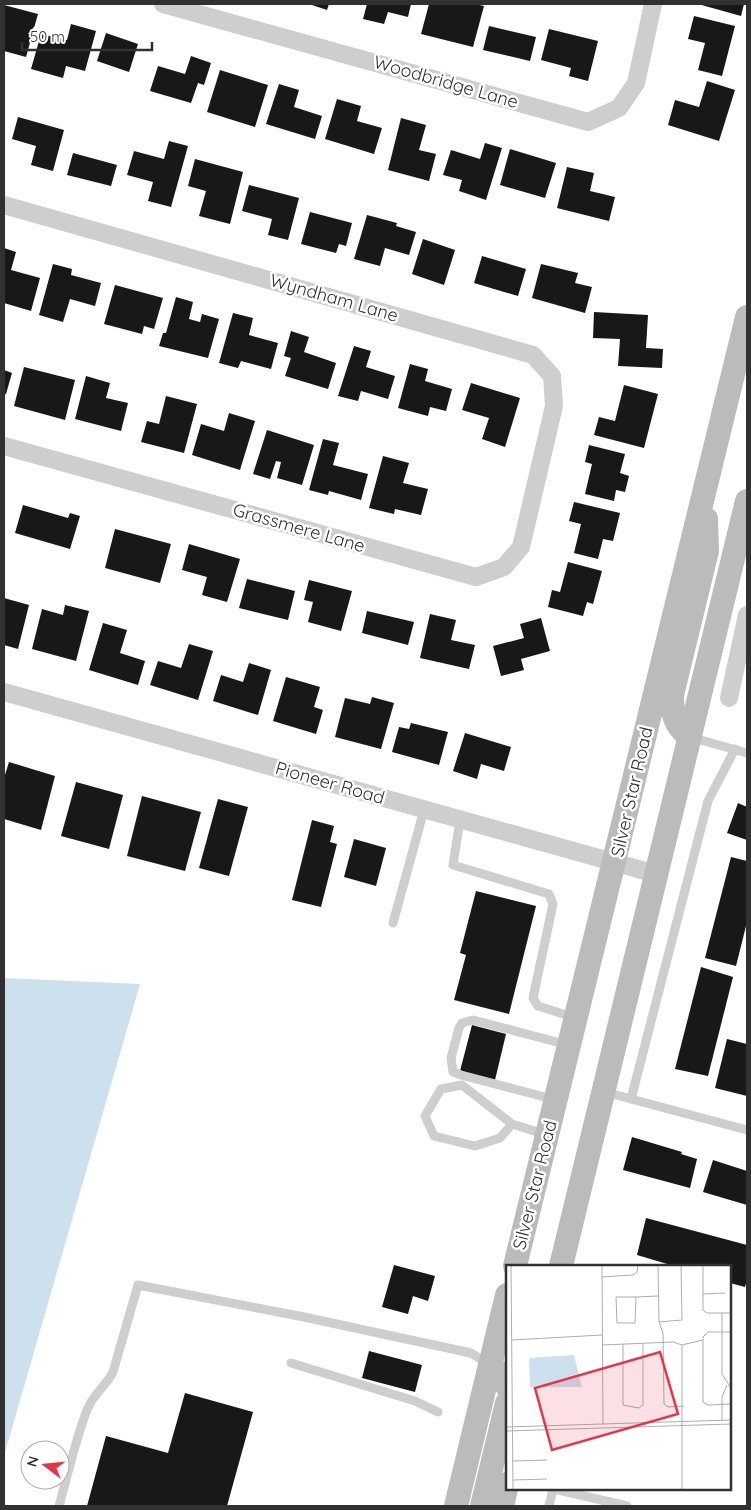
<svg xmlns="http://www.w3.org/2000/svg" width="751" height="1510" font-family="Quicksand,sans-serif">
	<style>
		.water { fill: #cce1ed }
		.building { fill: #181818 }
		.lines { fill: none; stroke-linecap: round; stroke-linejoin: round }
		.service { stroke: #cecece; stroke-width: 9 }
		.minor { stroke: #cecece; stroke-width: 18 }
		.secondary { stroke: #bbb; stroke-width: 24 }
		.labels { text-anchor: middle; stroke-width: 5; stroke-linejoin: round; paint-order: stroke }
		.street-label { font-size: 18px; fill: #313131; stroke: #fff }
		.inset-road { fill: none; stroke: #adadad; stroke-width: 1 }
		.view { fill: #e43649; fill-opacity: 0.15; stroke: #e43649; stroke-width: 2.5 }
		.inset-edge { fill: none; stroke: #313131; stroke-width: 2.5 }
	</style>
	<rect width="100%" height="100%" fill="#fff"/>
	<!-- water -->
	<path class="water" d="M4,978L140,984L4,1456Z"/>
	<!-- building -->
	<g class="building">
		<path d="M309,4H329L327,10Z"/>
		<path d="M367,4H411L408,17L388,12L384,24L363,19Z"/>
		<path d="M429,4H475L484,6L473,47L421,34Z"/>
		<path d="M698,4H744L741,16Z"/>
		<path d="M4,5L38,14L26,57L4,51Z"/>
		<path d="M694,16L735,26L722,76L698,70L705,43L688,39Z"/>
		<path d="M71,24L96,31L85,71L66,66L63,78L31,69L41,34L67,40Z"/>
		<path d="M489,26L536,37L530,61L483,50Z"/>
		<path d="M549,29L598,41L588,81L569,76L571,68L541,60Z"/>
		<path d="M106,33L138,44L129,72L97,61Z"/>
		<path d="M191,56L211,63L204,85L198,83L191,103L150,91L158,66L185,74Z"/>
		<path d="M220,70L268,85L255,127L207,112Z"/>
		<path d="M707,81L735,90L719,141L668,125L675,100L699,107Z"/>
		<path d="M279,84L299,90L294,107L322,116L315,139L266,124Z"/>
		<path d="M337,99L361,106L357,121L382,128L374,154L325,139Z"/>
		<path d="M18,117L64,130L53,171L31,165L36,146L12,139Z"/>
		<path d="M401,118L426,125L419,150L436,154L429,181L388,170Z"/>
		<path d="M169,141L188,146L171,207L148,201L153,182L127,175L134,151L164,159Z"/>
		<path d="M485,143L502,148L486,200L459,191L462,180L443,175L451,150L480,159Z"/>
		<path d="M510,149L556,163L545,198L500,185Z"/>
		<path d="M73,153L117,165L111,186L67,175Z"/>
		<path d="M195,159L243,172L230,224L199,216L206,191L188,186Z"/>
		<path d="M567,167L594,173L590,191L615,197L609,221L557,208Z"/>
		<path d="M249,185L299,198L288,240L268,235L272,219L242,211Z"/>
		<path d="M310,212L352,223L346,246L339,244L336,253L301,244Z"/>
		<path d="M367,215L397,223L396,226L416,232L409,255L385,248L380,266L354,259Z"/>
		<path d="M423,239L455,250L444,285L412,274Z"/>
		<path d="M4,248L16,252L11,270L40,278L31,311L4,303Z"/>
		<path d="M482,256L526,269L518,296L474,283Z"/>
		<path d="M53,264L72,269L71,275L101,283L95,306L70,299L63,322L39,315Z"/>
		<path d="M541,264L578,273L575,283L592,287L585,313L532,298Z"/>
		<path d="M115,285L163,298L154,329L144,326L142,334L104,324Z"/>
		<path d="M176,297L193,302L189,319L200,322L202,314L219,319L208,358L159,346L163,333H166Z"/>
		<path d="M594,312L648,315L646,348L663,349L662,368L618,366L620,339L593,338Z"/>
		<path d="M233,313L253,318L249,335L278,343L271,369L241,361L238,368L219,363Z"/>
		<path d="M291,331L309,337L304,352L336,363L328,389L285,376L291,358L284,356Z"/>
		<path d="M354,346L371,351L366,367L395,376L388,399L361,391L358,401L338,396Z"/>
		<path d="M410,364L428,369L425,381L452,389L446,411L430,407L428,416L398,408Z"/>
		<path d="M24,367L75,380L65,420L14,406Z"/>
		<path d="M4,370L12,373L6,394H4Z"/>
		<path d="M86,376L110,383L106,398L128,403L121,431L75,419Z"/>
		<path d="M471,383L520,398L505,447L482,439L489,418L462,410Z"/>
		<path d="M624,385L658,394L644,448L594,435L599,417L615,421Z"/>
		<path d="M166,396L197,404L184,453L141,442L147,421L159,424Z"/>
		<path d="M229,413L255,421L240,470L192,455L201,424L224,431Z"/>
		<path d="M267,430L314,445L302,485L277,478L281,462L276,461L270,479L253,474Z"/>
		<path d="M323,439L339,443L333,465L368,474L361,500L329,491L328,495L309,490Z"/>
		<path d="M589,445L625,454L620,473L629,476L625,492L616,490L614,501L585,494L592,464L585,462Z"/>
		<path d="M383,456L409,463L403,483L428,489L421,515L395,509L394,514L369,508Z"/>
		<path d="M574,502L620,513L613,541L603,539L598,559L574,553L581,524L569,521Z"/>
		<path d="M23,505L68,518L70,513L80,516L70,549L15,533Z"/>
		<path d="M115,529L171,544L160,583L105,568Z"/>
		<path d="M189,544L240,559L227,602L202,595L207,577L182,570Z"/>
		<path d="M568,562L602,571L593,604L587,602L583,616L548,607L552,590L560,592Z"/>
		<path d="M247,579L295,591L288,620L239,608Z"/>
		<path d="M309,580L352,591L341,631L308,622L313,602L304,600Z"/>
		<path d="M4,598L29,605L18,649L4,645Z"/>
		<path d="M65,605L89,611L76,661L32,649L42,609L63,615Z"/>
		<path d="M367,611L414,622L408,645L362,633Z"/>
		<path d="M430,614L456,620L451,640L475,645L469,669L420,658Z"/>
		<path d="M541,618L550,651L521,659L524,670L501,676L493,646L524,638L520,624Z"/>
		<path d="M103,623L127,630L120,653L145,661L138,685L89,670Z"/>
		<path d="M189,644L213,651L198,700L150,685L158,661L181,668Z"/>
		<path d="M249,663L271,670L258,715L213,701L221,675L243,682Z"/>
		<path d="M286,677L320,687L314,707L323,710L316,734L273,721Z"/>
		<path d="M372,697L394,703L381,749L335,737L345,698L370,704Z"/>
		<path d="M411,723L448,732L439,765L392,752L399,727L409,729Z"/>
		<path d="M465,733L511,747L504,771L481,764L477,779L453,771Z"/>
		<path d="M9,762L55,776L41,830L4,819V778Z"/>
		<path d="M76,782L123,795L109,849L61,836Z"/>
		<path d="M142,796L201,812L185,871L127,856Z"/>
		<path d="M218,799L248,807L229,876L199,868Z"/>
		<path d="M738,803L747,807V840L727,833Z"/>
		<path d="M312,820L334,826L330,842L337,844L321,907L292,900Z"/>
		<path d="M354,839L386,848L376,886L344,877Z"/>
		<path d="M731,857L747,861V922L736,966L705,958Z"/>
		<path d="M476,891L536,906L509,1014L454,1000L466,955L460,953Z"/>
		<path d="M701,967L733,977L708,1076L675,1069Z"/>
		<path d="M472,1025L506,1034L495,1080L460,1071Z"/>
		<path d="M727,1039L747,1044V1096L715,1088Z"/>
		<path d="M632,1137L682,1152L681,1154L697,1159L690,1188L623,1170Z"/>
		<path d="M713,1160L747,1171V1205L703,1192Z"/>
		<path d="M646,1218L747,1245V1280L745,1287L730,1283V1266H674L637,1255Z"/>
		<path d="M394,1265L435,1276L428,1301L413,1296L408,1314L382,1307Z"/>
		<path d="M369,1351L422,1365L415,1392L362,1378Z"/>
		<path d="M185,1393L253,1412L227,1506H87L106,1436L168,1453Z"/>
	</g>
	<g class="lines">
		<!-- service -->
		<g class="service">
			<path d="M690,737L747,753"/>
			<path d="M460,820L453,865L549,894L553,904L533,998L538,1006L576,1018"/>
			<path d="M393,923L424,810"/>
			<path d="M605,1092L747,1130"/>
			<path d="M631,1099L708,801L735,749"/>
			<path d="M556,1100L461,1075L453,1072L451,1058L459,1028L462,1023L473,1020L568,1045"/>
			<path d="M512,1124L500,1138L475,1146L434,1136L425,1116L441,1089L462,1085L512,1124L547,1135"/>
			<path d="M291,1363L415,1401L438,1412"/>
			<path d="M554,1489L627,1506"/>
			<path d="M59,1506C68,1474 75,1441 87,1410C93,1394 106,1386 113,1372L138,1285L304,1317L471,1353L490,1365"/>
			<path d="M549,1506L553,1489"/>
		</g>
		<!-- minor -->
		<g class="minor">
			<path d="M163,4L588,122L619,108L636,83L653,4"/>
			<path d="M4,205L533,355L552,376L554,406L521,547L504,567L476,577L4,446"/>
			<path d="M4,692L656,874"/>
			<path d="M729,698L747,615"/>
		</g>
		<!-- secondary -->
		<g class="secondary">
			<path d="M690,737C674,725 672,713 672,695L707,551L706,519"/>
			<path d="M515,1266L747,317"/>
			<path d="M561,1266L747,501"/>
			<path d="M490,1365L505,1378L507,1386"/>
			<path d="M456,1506L507,1295"/>
			<path d="M482,1506L507,1403"/>
			<path d="M502,1506L507,1484"/>
		</g>
	</g>
	<g class="labels">
		<!-- street labels -->
		<g class="street-label">
			<text transform="translate(446 82) rotate(16)" y="6">Woodbridge Lane</text>
			<text transform="translate(334 298) rotate(16)" y="6">Wyndham Lane</text>
			<text transform="translate(299 528) rotate(16)" y="6">Grassmere Lane</text>
			<text transform="translate(330 783) rotate(16)" y="6">Pioneer Road</text>
			<text transform="translate(632 792) rotate(-77)" y="6">Silver Star Road</text>
			<text transform="translate(535 1185) rotate(-76)" y="6">Silver Star Road</text>
		</g>
	</g>
	<!-- overview -->
	<g transform="translate(506 1265)">
		<rect width="225" height="225" fill="#fff"/>
		<path d="M68,90L76,122H24L23,93Z" fill="#cce1ed"/>
		<path class="inset-road" d="M5,0L7,225M96,0L97,159M152,0L153,57L157,68L158,139L162,142L178,141M197,0V45L201,48H225M96,12L127,10L131,7L132,0M197,29L219,28M130,32L129,58H111L110,32H130L152,31M216,48V109L225,123M153,57L176,55L175,0M225,67H202L197,72V137L202,140L225,139M6,75L96,70M117,79V140L133,143L137,140V78M96,80L167,77L176,80M176,80V225M176,80L197,75M216,155V132L221,120M0,162L225,155M0,166L225,159M6,196L41,195M7,215L41,214"/>
		<path class="view" d="M154,87L172,149L46,185L29,123Z"/>
		<rect width="225" height="225" class="inset-edge"/>
	</g>
	<!-- border -->
	<rect width="751" height="1510" fill="none" stroke="#313131" stroke-width="10"/>
	<!-- north arrow -->
	<g transform="translate(45 1465) rotate(286)"><circle r="24" fill="#ffffff" stroke="#adadad"/>
	<path d="M0-4L9 19L0 12L-9 19Z" fill="#e43649"/>
	<text y="-8" font-size="14" font-weight="bold" text-anchor="middle" fill="#313131">N</text>
	</g>
	<!-- scale -->
	<path d="M22 42v8h130v-8" fill="none" stroke="#313131" stroke-width="2.5"/>
	<text x="30" y="42" font-size="15" fill="#313131" stroke="#ffffff" stroke-width="4" paint-order="stroke">50 m</text>
</svg>
